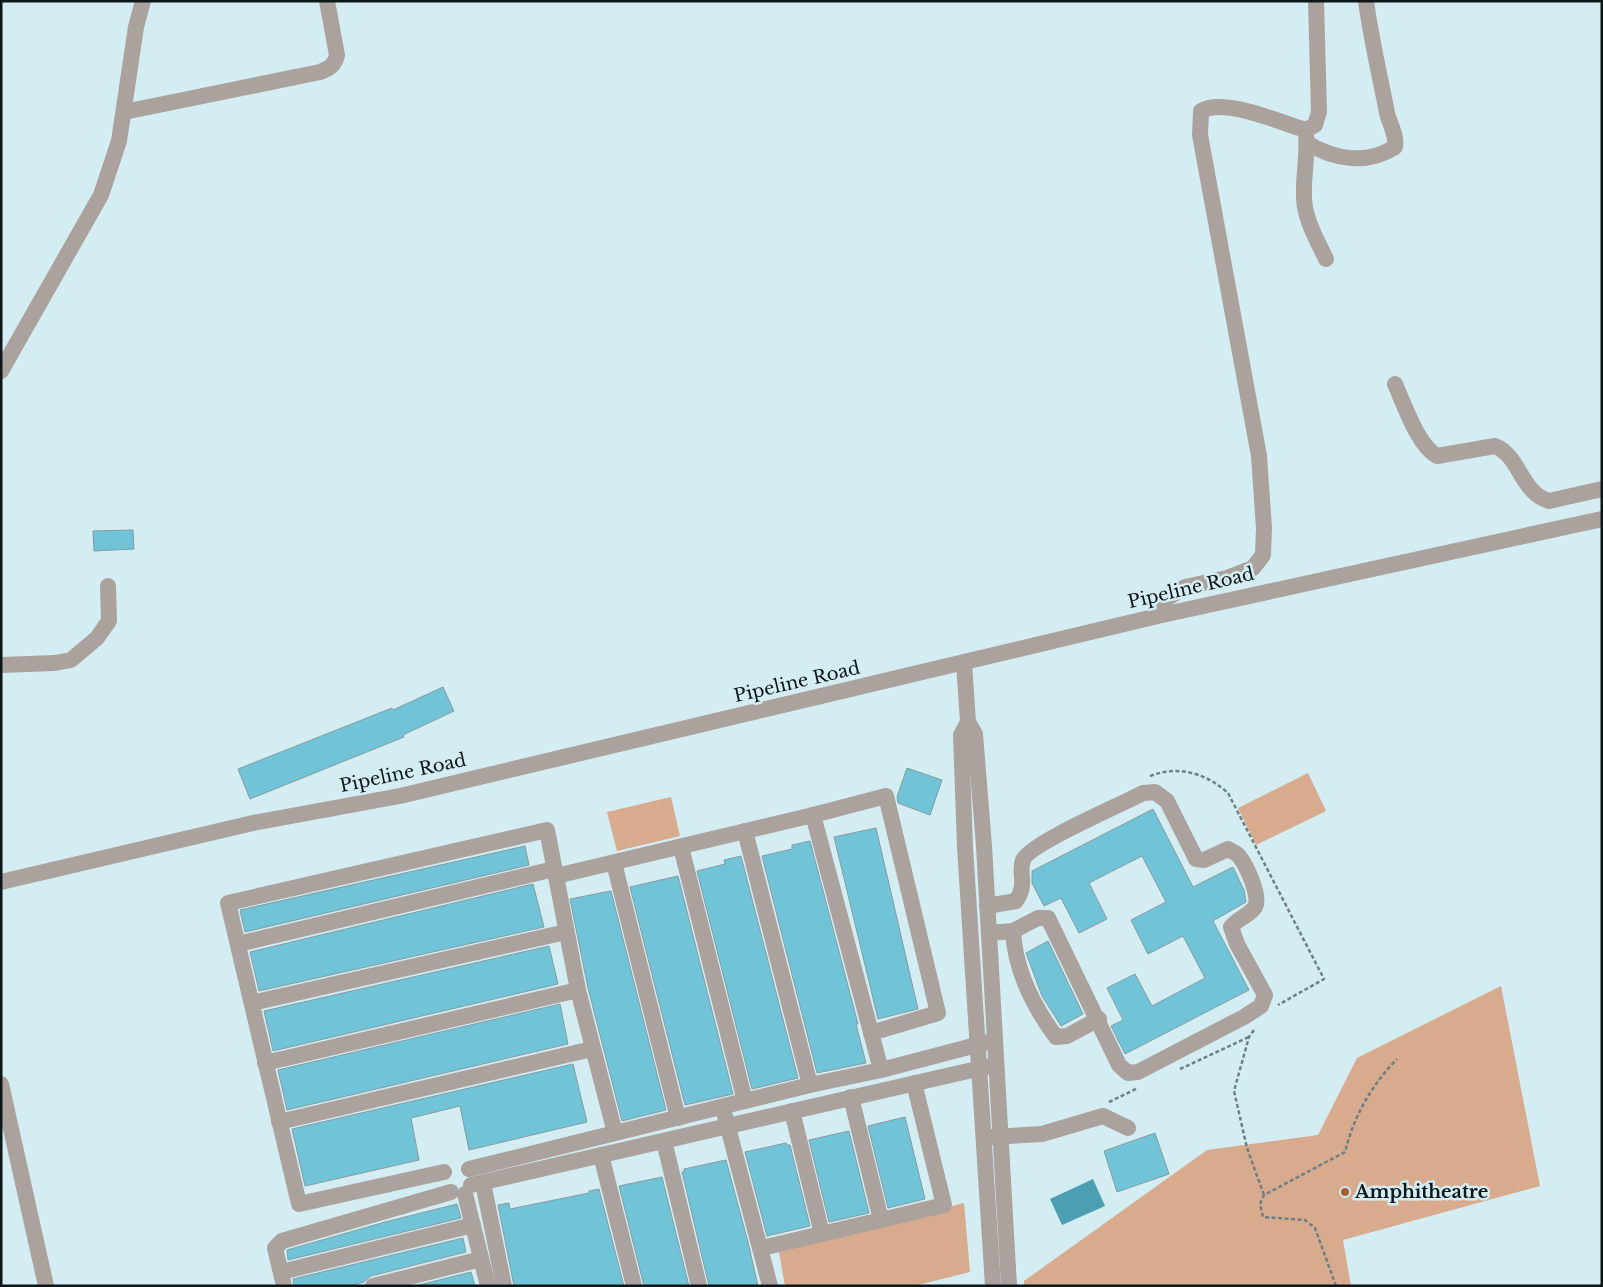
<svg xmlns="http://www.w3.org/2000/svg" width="1603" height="1287" font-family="'Libre Baskerville',serif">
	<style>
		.green { fill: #d8aa8e }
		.water { fill: #4c9fb2 }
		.building { fill: #71c4d7; stroke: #849ca2 }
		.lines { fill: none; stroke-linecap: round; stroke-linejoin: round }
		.path { stroke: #6e8084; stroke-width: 2.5; stroke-dasharray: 4 2.5; stroke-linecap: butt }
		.minor { stroke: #aba29d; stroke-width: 16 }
		.poi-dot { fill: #a46031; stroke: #d3edf3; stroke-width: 2 }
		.labels { text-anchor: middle; stroke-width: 5; stroke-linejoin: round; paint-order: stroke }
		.street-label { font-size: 18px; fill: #0d1618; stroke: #d3edf3 }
		.poi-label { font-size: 18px; font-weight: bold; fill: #0d1618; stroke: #d3edf3; text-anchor: start }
	</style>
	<rect width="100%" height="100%" fill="#d3edf3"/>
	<!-- green -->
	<g class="green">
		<path d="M1308,773L1326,811L1256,845L1238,808Z"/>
		<path d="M671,797L680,836L617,851L607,812Z"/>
		<path d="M1501,986L1540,1186L1343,1240L1351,1286H1024V1281L1207,1150L1318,1135L1357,1058Z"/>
		<path d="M964,1203L970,1272L914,1286H785L779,1252Z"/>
	</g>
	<!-- water -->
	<path class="water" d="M1093,1179L1105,1206L1062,1225L1050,1199Z"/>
	<!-- building -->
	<g class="building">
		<path d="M133,530L134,549L94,551L93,531Z"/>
		<path d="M443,687L454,711L403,735L404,737L250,799L238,769L392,708L393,710Z"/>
		<path d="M907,768L942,780L930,815L898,803L897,797Z"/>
		<path d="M1153,809L1193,887L1233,867L1244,890L1246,902L1213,921L1249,990L1125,1054L1111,1026L1123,1020L1107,988L1135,974L1152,1006L1205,978L1183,936L1148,954L1131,920L1166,902L1142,856L1089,883L1107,919L1079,933L1061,898L1044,906L1032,883V871Z"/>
		<path d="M876,828L918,1009L878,1019L834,837Z"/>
		<path d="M810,841L858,1024H856L866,1063L817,1073L762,856L792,849V845Z"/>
		<path d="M525,846L529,865L245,932L240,910Z"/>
		<path d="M741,856L798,1078L752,1089L697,871L725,864L724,860Z"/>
		<path d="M678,876L733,1094L685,1105L630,887Z"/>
		<path d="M533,884L544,927L259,991L250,952Z"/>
		<path d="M611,891L666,1110L622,1121L588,988L570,899Z"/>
		<path d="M1048,941L1083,1014L1061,1026L1042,996L1026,953Z"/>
		<path d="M549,946L558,984L273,1051L264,1011Z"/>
		<path d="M560,1004L568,1044L287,1110L278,1070Z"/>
		<path d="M573,1064L587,1122L469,1150L460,1106L411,1118L419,1160L305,1186L292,1129Z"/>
		<path d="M905,1117L925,1199L888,1208L868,1126Z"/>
		<path d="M849,1131L869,1213L829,1222L809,1140Z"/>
		<path d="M1155,1133L1169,1174L1117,1192L1104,1151Z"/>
		<path d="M786,1143L787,1145H790L810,1226L767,1236L745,1152Z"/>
		<path d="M726,1160L748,1242L758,1286H709L682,1172H684V1169Z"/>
		<path d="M662,1177L689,1286H644L619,1186Z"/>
		<path d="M599,1189L624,1286H514L498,1205L509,1203L510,1209L589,1193V1191Z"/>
		<path d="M457,1204L461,1218L288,1260L287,1250L385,1222Z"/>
		<path d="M463,1238L466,1252L371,1276L364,1282L348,1286H294L293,1279Z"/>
		<path d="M471,1272L475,1286H415Z"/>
	</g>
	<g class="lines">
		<!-- path -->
		<g class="path">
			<path d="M1150,776C1178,765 1206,773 1228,793L1324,979L1278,1005"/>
			<path d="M1254,1030L1249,1037L1234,1091L1247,1148L1264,1195"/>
			<path d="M1180,1069L1249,1037"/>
			<path d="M1109,1102L1138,1088"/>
			<path d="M1336,1286L1315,1228L1305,1220L1263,1217L1260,1204L1264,1195L1345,1152C1354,1116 1371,1086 1397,1059"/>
		</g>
		<!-- minor -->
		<g class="minor">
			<path d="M124,112L320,72C330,68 335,65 337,55L327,1"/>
			<path d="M1306,135C1308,156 1303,176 1304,197C1304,218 1317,240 1326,259"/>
			<path d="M1307,143C1335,160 1367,165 1395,147C1397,135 1390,125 1387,113C1380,76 1371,39 1366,1"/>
			<path d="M1,371L101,195L119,141L136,27L143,1"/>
			<path d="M1395,384C1404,404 1418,446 1437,456L1495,446C1520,456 1521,493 1549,501L1602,489"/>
			<path d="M1162,615L1166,599L1185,587L1227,578L1253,568L1263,555L1264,528L1259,456L1200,135L1201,111C1224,97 1281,123 1306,130L1315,125L1319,112L1316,1"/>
			<path d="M964,663L968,722L975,734L984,846L1009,1286"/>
			<path d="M1,665L55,663L71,660L97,638L109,621L108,586"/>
			<path d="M968,722L961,735L965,847L993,1286"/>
			<path d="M813,815L886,796L938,1013L871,1033"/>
			<path d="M745,831L810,1085"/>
			<path d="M681,847L745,1101"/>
			<path d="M614,863L678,1118"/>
			<path d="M556,876L813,815L881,1070"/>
			<path d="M1,882L253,823L400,796L1162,615L1602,519"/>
			<path d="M987,906L1016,901C1028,883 1018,874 1023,860C1030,843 1123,804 1143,793L1155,792L1167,801L1196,859L1204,860L1228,849C1231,851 1236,853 1238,855C1246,864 1261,896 1255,907C1249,916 1238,918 1231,927L1237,944L1265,995L1261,1006L1244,1017L1138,1072L1128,1073L1119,1065L1048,918H1038L1013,931L989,933"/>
			<path d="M1013,931C1015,970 1033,1006 1056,1037L1067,1036L1099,1019"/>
			<path d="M238,944L554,869"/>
			<path d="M252,1003L566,932"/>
			<path d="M265,1063L578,990"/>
			<path d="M1,1084L46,1286"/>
			<path d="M792,1111L822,1234"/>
			<path d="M725,1116L770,1286"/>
			<path d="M279,1122L592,1049"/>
			<path d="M991,1137L1042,1134L1103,1116L1128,1128"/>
			<path d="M664,1141L699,1286"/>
			<path d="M601,1155L634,1286"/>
			<path d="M469,1169L810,1085L881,1070L988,1042"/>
			<path d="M444,1172L299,1204L228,903L547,830L578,990L615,1133"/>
			<path d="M483,1183L504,1286"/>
			<path d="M471,1185L990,1066"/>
			<path d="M465,1194L488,1286"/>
			<path d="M881,1220L944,1205L914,1083"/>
			<path d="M762,1248L881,1220L851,1097"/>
			<path d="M281,1272L473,1225"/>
			<path d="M284,1286L275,1248L282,1241L451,1192"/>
			<path d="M373,1286L481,1259"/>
		</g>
	</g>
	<!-- markers -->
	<circle class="poi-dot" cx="1345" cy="1192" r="5"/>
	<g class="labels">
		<!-- street labels -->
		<g class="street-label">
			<text transform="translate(1191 588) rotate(-13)" y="6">Pipeline Road</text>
			<text transform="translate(797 682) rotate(-13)" y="6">Pipeline Road</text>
			<text transform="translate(403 773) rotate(-12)" y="6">Pipeline Road</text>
		</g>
		<!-- poi labels -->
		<g class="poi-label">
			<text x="1355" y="1198">Amphitheatre</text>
		</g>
	</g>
	<!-- border -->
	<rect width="1603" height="1287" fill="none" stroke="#0d1618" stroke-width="5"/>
</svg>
